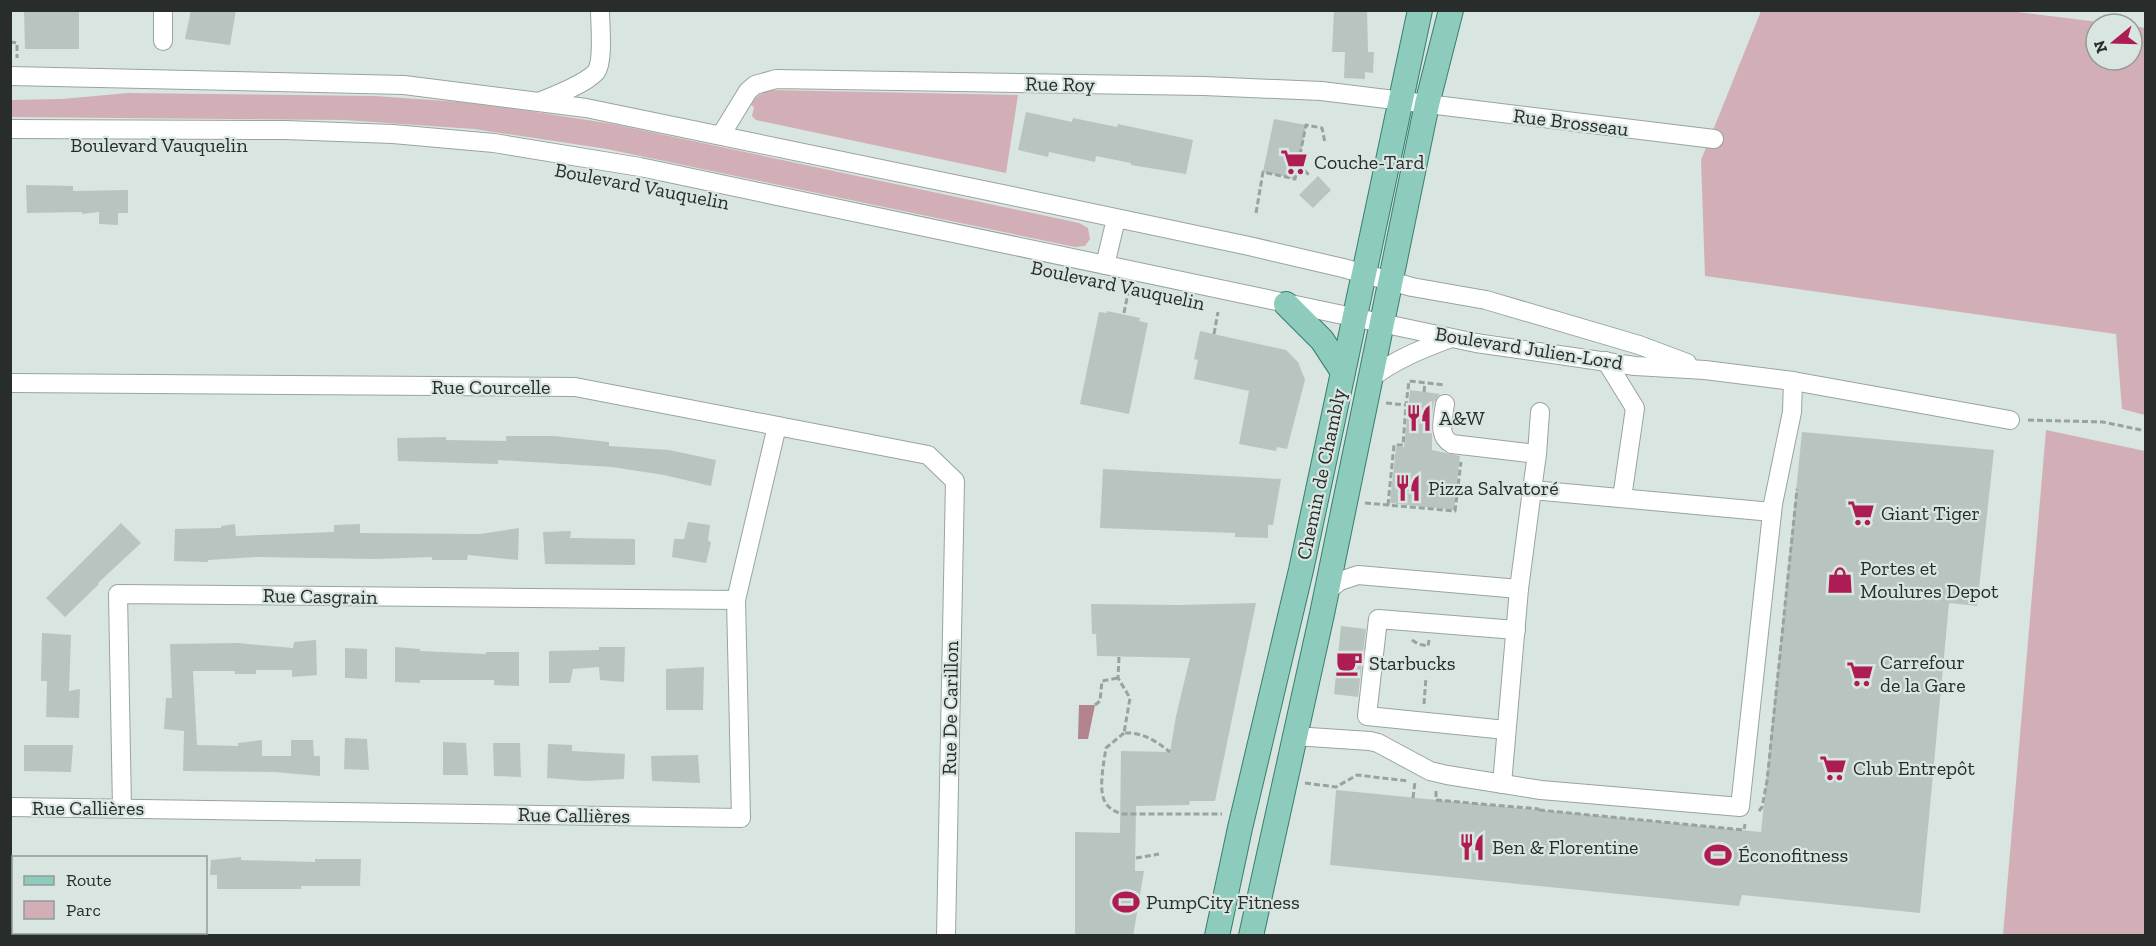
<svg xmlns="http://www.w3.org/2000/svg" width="2156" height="946" font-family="'Zilla Slab',serif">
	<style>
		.green { fill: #d2afb6 }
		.water { fill: #b1848e }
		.building { fill: #b8c4c0 }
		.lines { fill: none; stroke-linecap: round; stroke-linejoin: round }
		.minor-casing { stroke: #98a4a0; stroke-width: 20 }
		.major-casing { stroke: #387e6d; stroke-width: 26 }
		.path { stroke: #99a29f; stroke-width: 3; stroke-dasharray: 6 3; stroke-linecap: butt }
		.minor { stroke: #fff; stroke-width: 18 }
		.major { stroke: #8dccbd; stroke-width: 24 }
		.labels { text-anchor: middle; stroke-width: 4.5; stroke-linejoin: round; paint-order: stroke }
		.street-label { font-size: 20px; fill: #282c2b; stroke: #d9e5e1 }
		.poi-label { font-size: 20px; fill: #282c2b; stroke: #d9e5e1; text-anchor: start }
	</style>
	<rect width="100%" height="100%" fill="#d9e5e1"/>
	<!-- green -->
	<g class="green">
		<path d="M2001,10L2115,24H2096V60H2132V26L2145,28V415L2122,409L2116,334L1705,276L1701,160L1761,11Z"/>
		<path d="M771,90L1018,95L1006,173L756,120L752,116L754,107L751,105C755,96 762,93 771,90Z"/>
		<path d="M128,93L375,96L460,102L523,110L613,124L1079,223L1088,228L1090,239L1085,246L1075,247L607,149L474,129L344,120L11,117V100L62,99Z"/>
		<path d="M2046,430L2145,451V935H2003Z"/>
	</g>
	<!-- water -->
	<path class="water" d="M1079,705H1095L1088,739H1078Z"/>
	<!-- building -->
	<g class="building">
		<path d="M24,10H79V49H25Z"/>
		<path d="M191,10H236L230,45L185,39Z"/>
		<path d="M1334,10H1367L1368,52H1374L1373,73L1365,72V79L1344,78L1345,52H1332Z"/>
		<path d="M1026,112L1072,122L1073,118L1117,127L1118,124L1193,140L1186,174L1131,165V163L1096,156L1095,162L1049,152L1048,157L1018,150Z"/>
		<path d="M1274,119L1306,125L1296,179L1263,172Z"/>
		<path d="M1318,176L1331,190L1313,208L1299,195Z"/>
		<path d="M26,185L73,186V191L128,190V213H118V225L99,224V212L82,214V212L27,213Z"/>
		<path d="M1107,311L1140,318L1139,321L1148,323L1129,414L1080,404L1099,312L1107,313Z"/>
		<path d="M1200,331L1286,350L1298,362L1305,380L1287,449L1277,447L1276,451L1239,444L1249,391L1194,379L1198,360L1194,359Z"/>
		<path d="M1410,390L1440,394L1434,402L1432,414V450L1460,456L1454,510L1390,503L1396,447H1404Z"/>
		<path d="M1802,432L1994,450L1977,606L1949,603L1920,913L1742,895L1739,906L1330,865L1336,790L1761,832Z"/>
		<path d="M506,436H554L609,442V446L669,450L716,460L711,486L664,475L612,467L498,460V464L398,461L397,438L446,437V440L506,441Z"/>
		<path d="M1103,469L1281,479L1273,525H1268V538L1235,537V533L1100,528Z"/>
		<path d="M688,522L710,525L708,540L711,543L706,563L672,557L674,539H684Z"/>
		<path d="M121,523L141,543L98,583L99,584L65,617L46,598Z"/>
		<path d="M235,524L236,536L334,532V525L360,524V533L480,534L519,528L518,560L468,555L467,560H432V557L376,559L257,557L208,560V562L174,561L175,529L221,528V526Z"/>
		<path d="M571,531L570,538L635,539V565L545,564L543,532Z"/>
		<path d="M1256,603L1215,801H1190L1189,805L1136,806L1135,871H1144L1133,936H1075V832L1120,833L1121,751L1170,752L1176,716L1190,658L1097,656L1096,634H1092L1091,604L1178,605Z"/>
		<path d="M1341,626L1366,629L1358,697L1334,694Z"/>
		<path d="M42,633L71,635L69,691L80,689L79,718L46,717L47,681H41Z"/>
		<path d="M316,640L317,675L292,677V670H256V674H235V671H193L197,745L238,746V743L262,740V756H291V740H313L314,756H320V776L275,772L183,771L184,731L164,729L166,698H172L170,644L238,643L293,648L294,642Z"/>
		<path d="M395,647L420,649V651L486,654V652H519V686L494,685V680H420V683L395,682Z"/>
		<path d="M599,647H625L624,682L600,680L599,667L573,669L570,683H549V651L599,650Z"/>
		<path d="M345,648L367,649V679L345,678Z"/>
		<path d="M704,667L703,710H666V669Z"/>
		<path d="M345,738L367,739L369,770L344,769Z"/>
		<path d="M443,742L466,743L468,775H443Z"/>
		<path d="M493,743H520L521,777L494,776Z"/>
		<path d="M548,744L572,745V751L625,754L624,779L586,781L547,778Z"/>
		<path d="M24,745H73L71,772L24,771Z"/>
		<path d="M698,755L700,783L652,781L651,756Z"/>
		<path d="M241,857V860L315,862V859H361L360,886H301V889H217V875H210L211,860Z"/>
	</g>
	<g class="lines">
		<defs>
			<g id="minor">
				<path d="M163,41V10"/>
				<path d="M10,76L404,85L586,108L988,191L1249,246L1343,268L1412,287L1486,300L1639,345L1687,363"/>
				<path d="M541,101C556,95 585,84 596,72C604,61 600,25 600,10"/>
				<path d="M10,129L285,130L393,134L494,143L640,167L1476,343L1635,366L1705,370L1793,381L2010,420"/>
				<path d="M721,135L748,91L755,85L776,79L1204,86L1321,91L1714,139"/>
				<path d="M1105,265L1116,219"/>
				<path d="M1606,361L1635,408L1622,498"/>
				<path d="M1371,378C1396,359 1422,349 1451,338"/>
				<path d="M10,383L575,387L928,455L955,481L946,936"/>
				<path d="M1445,404C1443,419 1437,436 1452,444L1537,454L1532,490"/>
				<path d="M1537,454L1540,412"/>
				<path d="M1326,592L1340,581L1358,575L1519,589"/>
				<path d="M1506,730L1367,716L1378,619L1516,630"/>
				<path d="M1294,736L1370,741L1378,743L1430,771L1447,775L1541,790L1740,807L1773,504L1792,412L1793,381"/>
				<path d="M1502,784L1519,589L1532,490L1772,512"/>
				<path d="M10,807L741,818L736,600L777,426"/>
				<path d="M122,808L118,594L736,600"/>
			</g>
			<g id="major">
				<path d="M1286,304L1322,340L1343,372"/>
				<path d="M1217,936L1240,828L1301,570L1420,10"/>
				<path d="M1251,936L1322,614L1427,104L1451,10"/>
			</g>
		</defs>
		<!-- minor casing -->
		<use href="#minor" class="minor-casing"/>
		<!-- major casing -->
		<use href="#major" class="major-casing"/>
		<!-- path -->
		<g class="path">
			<path d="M10,42L17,43V58"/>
			<path d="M1298,164L1309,175"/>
			<path d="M1256,213L1263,172L1295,179L1306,125L1322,128L1325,143"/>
			<path d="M1124,313L1128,293"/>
			<path d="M1214,334L1218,312"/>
			<path d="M1424,392L1425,383"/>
			<path d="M1386,403L1406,405L1409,381L1445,385"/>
			<path d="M2028,420L2103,422L2146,431"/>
			<path d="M1365,503L1455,511L1461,462"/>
			<path d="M1388,505L1394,445H1403L1406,405"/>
			<path d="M1412,640L1418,644L1428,646L1429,640"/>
			<path d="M1119,657L1118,678L1130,698L1124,733C1143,732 1156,741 1170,752"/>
			<path d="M1424,704L1426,677"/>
			<path d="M1095,705L1100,701L1102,681L1118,678"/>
			<path d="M1124,733L1106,748C1104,762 1098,789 1105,802C1109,809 1115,811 1121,814H1222"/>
			<path d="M1305,783L1336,787L1357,775L1408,781"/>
			<path d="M1436,791V800L1539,809"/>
			<path d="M1413,798L1415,782"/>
			<path d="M1539,810L1744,830L1745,824"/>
			<path d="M1759,811L1762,807L1767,781L1797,489"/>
			<path d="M1136,858L1159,854"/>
		</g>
		<!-- minor -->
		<use href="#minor" class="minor"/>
		<!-- major -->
		<use href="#major" class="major"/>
	</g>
	<!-- icons -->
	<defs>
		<symbol id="supermarket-bare" viewBox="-9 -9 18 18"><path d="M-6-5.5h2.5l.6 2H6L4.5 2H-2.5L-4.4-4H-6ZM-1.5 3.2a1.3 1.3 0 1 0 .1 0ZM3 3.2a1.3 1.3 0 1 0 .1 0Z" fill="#ad1d54" stroke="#d9e5e1" stroke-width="2.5" paint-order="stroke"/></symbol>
		<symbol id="restaurant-bare" viewBox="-9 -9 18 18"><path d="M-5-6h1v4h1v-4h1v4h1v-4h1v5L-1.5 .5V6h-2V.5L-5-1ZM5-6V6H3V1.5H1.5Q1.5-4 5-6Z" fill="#ad1d54" stroke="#d9e5e1" stroke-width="2.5" paint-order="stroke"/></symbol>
		<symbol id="shop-bare" viewBox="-9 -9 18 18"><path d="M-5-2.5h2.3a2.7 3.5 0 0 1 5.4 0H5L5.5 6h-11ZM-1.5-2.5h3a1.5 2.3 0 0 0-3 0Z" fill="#ad1d54" stroke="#d9e5e1" stroke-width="2.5" paint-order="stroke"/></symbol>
		<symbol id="cafe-bare" viewBox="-9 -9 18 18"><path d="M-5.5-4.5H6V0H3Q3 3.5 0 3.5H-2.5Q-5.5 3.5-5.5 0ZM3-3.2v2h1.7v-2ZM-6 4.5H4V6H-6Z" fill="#ad1d54" stroke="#d9e5e1" stroke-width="2.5" paint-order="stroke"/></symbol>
		<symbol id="stadium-bare" viewBox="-9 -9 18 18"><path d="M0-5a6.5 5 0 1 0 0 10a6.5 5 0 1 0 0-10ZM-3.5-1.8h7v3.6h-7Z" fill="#ad1d54" stroke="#d9e5e1" stroke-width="2.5" paint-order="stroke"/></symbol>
	</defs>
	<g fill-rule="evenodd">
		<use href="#supermarket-bare" x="1275" y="143" width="38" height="38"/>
		<use href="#restaurant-bare" x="1400" y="399" width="38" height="38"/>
		<use href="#restaurant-bare" x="1389" y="469" width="38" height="38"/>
		<use href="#supermarket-bare" x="1842" y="494" width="38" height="38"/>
		<use href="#shop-bare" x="1821" y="561" width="38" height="38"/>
		<use href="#cafe-bare" x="1330" y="644" width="38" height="38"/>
		<use href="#supermarket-bare" x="1841" y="655" width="38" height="38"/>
		<use href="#supermarket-bare" x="1814" y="749" width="38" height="38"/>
		<use href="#restaurant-bare" x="1453" y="828" width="38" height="38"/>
		<use href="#stadium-bare" x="1699" y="836" width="38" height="38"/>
		<use href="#stadium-bare" x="1107" y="883" width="38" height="38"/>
	</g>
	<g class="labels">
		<!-- street labels -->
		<g class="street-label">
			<text transform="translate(1060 84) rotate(1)" y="7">Rue Roy</text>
			<text transform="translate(1571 122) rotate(7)" y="7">Rue Brosseau</text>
			<text x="159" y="152">Boulevard Vauquelin</text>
			<text transform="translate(642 186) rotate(11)" y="7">Boulevard Vauquelin</text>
			<text transform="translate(1118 285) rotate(12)" y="7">Boulevard Vauquelin</text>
			<text transform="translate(1529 348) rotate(9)" y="7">Boulevard Julien-Lord</text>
			<text x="491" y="394">Rue Courcelle</text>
			<text transform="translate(1321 474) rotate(-78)" y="7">Chemin de Chambly</text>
			<text transform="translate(320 596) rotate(1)" y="7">Rue Casgrain</text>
			<text transform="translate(950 708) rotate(-89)" y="7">Rue De Carillon</text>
			<text x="88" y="815">Rue Callières</text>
			<text transform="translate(574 815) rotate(1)" y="7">Rue Callières</text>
		</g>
		<!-- poi labels -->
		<g class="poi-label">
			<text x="1314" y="169">Couche-Tard</text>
			<text x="1439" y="425">A&amp;W</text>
			<text x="1428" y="495">Pizza Salvatoré</text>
			<text x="1881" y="520">Giant Tiger</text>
			<text x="1860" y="575">Portes et<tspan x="1860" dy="23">Moulures Depot</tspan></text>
			<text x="1880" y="669">Carrefour<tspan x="1880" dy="23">de la Gare</tspan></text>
			<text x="1369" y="670">Starbucks</text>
			<text x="1853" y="775">Club Entrepôt</text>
			<text x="1492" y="854">Ben &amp; Florentine</text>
			<text x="1738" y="862">Éconofitness</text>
			<text x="1146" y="909">PumpCity Fitness</text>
		</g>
	</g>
	<!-- border -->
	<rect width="2156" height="946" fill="none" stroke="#282c2b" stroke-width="24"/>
	<!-- legend -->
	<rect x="12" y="856" width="195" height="78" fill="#d9e5e1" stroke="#929b98" stroke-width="1.5"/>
	<rect x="24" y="876" width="30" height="9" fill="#8dccbd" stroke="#929b98" stroke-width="1.5"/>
	<text x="66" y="886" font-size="18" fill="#282c2b">Route</text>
	<rect x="24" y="901" width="30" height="18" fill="#d2afb6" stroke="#929b98" stroke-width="1.5"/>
	<text x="66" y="916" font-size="18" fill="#282c2b">Parc</text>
	<!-- north arrow -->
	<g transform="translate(2114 42) rotate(251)"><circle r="28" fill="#d9e5e1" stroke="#929b98" stroke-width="1.5"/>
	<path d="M0-4.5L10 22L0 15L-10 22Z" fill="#ad1d54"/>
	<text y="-9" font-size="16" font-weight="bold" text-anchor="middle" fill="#282c2b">N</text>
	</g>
</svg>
